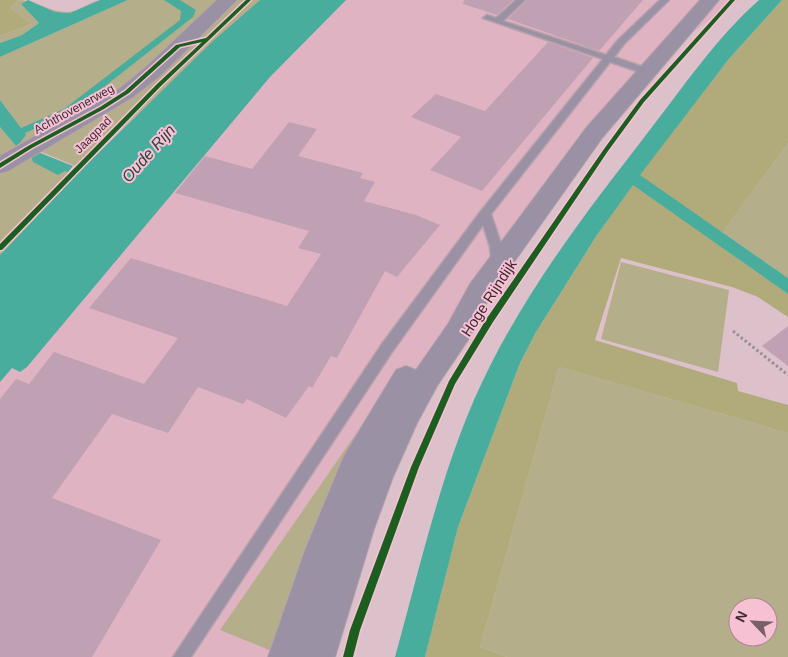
<svg xmlns="http://www.w3.org/2000/svg" width="788" height="657" font-family="Arial,sans-serif">
	<style>
		.built { fill: #e0b3c3 }
		.green { fill: #b5ae8a; fill-rule: evenodd }
		.forest { fill: #b1aa7a }
		.water { fill: #49ad9d }
		.building { fill: #bfa1b3 }
		.lines { fill: none; stroke-linecap: round; stroke-linejoin: round }
		.service-casing { stroke: #b8a2aa; stroke-width: 3 }
		.tertiary-casing { stroke: #b8a2aa; stroke-width: 2 }
		.path { stroke: #988d9a; stroke-width: 3; stroke-dasharray: 2.5 2.5; stroke-linecap: butt }
		.service { fill: #9a91a5; fill-rule: evenodd }
		.tertiary { fill: #9a91a5; fill-rule: evenodd }
		.cycleway-casing { stroke: #f7c1d4; stroke-width: 3 }
		.cycleway { fill: #1b5e20; fill-rule: evenodd }
		.labels { text-anchor: middle; stroke-width: 4; stroke-linejoin: round; paint-order: stroke }
		.far-street-label { font-size: 12px; fill: #402b33; stroke: #f7c1d4 }
		.street-label { font-size: 15px; fill: #402b33; stroke: #f7c1d4 }
		.water-label { font-size: 16px; font-style: italic; fill: #29453d; stroke: #f7c1d4 }
	</style>
	<rect width="100%" height="100%" fill="#ddc1ca"/>
	<!-- built -->
	<path class="built" d="M336,0H739L659,56L336,502L282,657H0V364Z"/>
	<!-- green -->
	<g class="green">
		<path d="M18,0C36,0 49,12 67,12C78,12 89,2 100,0L70,13L55,12L28,0L21,4L39,23L22,35L0,43V36L31,24L10,8Z"/>
		<path d="M128,0H260L80,168L20,143L26,135L0,100V57Z"/>
		<path d="M0,127L16,146L31,155L74,174L72,180L0,255Z"/>
		<path d="M788,143V278L723,233L728,225Z"/>
		<path d="M621,262L729,290L718,372L601,339Z"/>
		<path d="M559,367L788,433V657H507L480,647ZM738,607H768V637H738Z"/>
		<path d="M389,386L274,652L220,630Z"/>
	</g>
	<!-- forest -->
	<g class="forest">
		<path d="M0,0H18L10,8L31,24L0,36Z"/>
		<path d="M782,0H788V143L728,225L723,233L639,175L728,60Z"/>
		<path d="M633,184L788,294V317L758,297L732,287L621,258L595,340L737,383L738,391L788,405V433L559,367L480,647L507,657H425L458,527L520,363L536,332L597,235Z"/>
	</g>
	<!-- water -->
	<g class="water">
		<path d="M28,0L55,12L70,13L100,0H128L0,57V43L22,35L39,23L21,4Z"/>
		<path d="M164,0H180L196,10L193,17L72,112L25,133L26,135L20,143L16,146L0,127V100L21,128L64,109L180,20L181,11Z"/>
		<path d="M260,0H346L270,77L27,367L20,372L12,368L0,382V255L87,164L213,41Z"/>
		<path d="M759,0H782L728,60L640,175L788,278V294L633,185L597,235L536,332L520,363L458,527L425,657H395C422,561 444,456 490,366C533,281 588,210 646,135C682,89 715,39 759,0Z"/>
		<path d="M38,152L73,166L68,172L65,171L58,175L33,162L31,155Z"/>
	</g>
	<!-- building -->
	<g class="building">
		<path d="M464,0H513L497,15L463,4Z"/>
		<path d="M527,0H643L599,51L508,19Z"/>
		<path d="M548,42L593,58L482,191L430,170L461,137L411,117L436,94L485,111Z"/>
		<path d="M289,122L317,129L298,156L363,173L360,178L375,182L364,201L416,215L440,225L397,277L385,271L337,358L331,356L312,388L309,386L286,418L247,399L243,404L198,387L168,433L112,414L52,498L161,540L92,657H0V399L16,379L29,384L54,352L144,384L178,338L89,308L131,258L287,306L321,254L298,248L309,231L175,193L205,156L252,169Z"/>
		<path d="M788,326V366L762,346Z"/>
	</g>
	<g class="lines">
		<defs>
			<path id="service" d="M516,0H525L503,21L606,55L618,40L660,0H669L624,44L614,57L649,69V73H643L610,62L491,214L502,247L500,268H492L490,247L483,225L392,352L191,657H173L382,344L481,211L603,59L483,18L487,15L496,18Z"/>
			<g id="tertiary">
				<path d="M217,0H237L160,76L133,97L8,171L0,173V156L119,89L146,67Z"/>
				<path d="M700,0H719L602,138L490,296L468,340L437,386L417,423L393,477L374,529L335,657H268L305,550L344,456L396,370L406,366L416,370L448,324L470,284L586,128Z"/>
			</g>
		</defs>
		<!-- service casing -->
		<use href="#service" class="service-casing"/>
		<!-- tertiary casing -->
		<use href="#tertiary" class="tertiary-casing"/>
		<!-- path -->
		<path class="path" d="M733,331L788,375"/>
		<!-- service -->
		<use href="#service" class="service"/>
		<!-- tertiary -->
		<use href="#tertiary" class="tertiary"/>
		<defs>
			<g id="cycleway">
				<path d="M246,0H251L161,86L2,250H0V244L157,84L202,42L180,47L129,93L104,109L32,148L0,168V163L28,146L100,107L125,91L176,45L206,38Z"/>
				<path d="M730,0H735L644,102L608,151L493,322L455,384L419,467L360,630L353,657H343L350,630L411,467L449,381L487,318L604,149L640,100Z"/>
			</g>
		</defs>
		<!-- cycleway casing -->
		<use href="#cycleway" class="cycleway-casing"/>
		<!-- cycleway -->
		<use href="#cycleway" class="cycleway"/>
	</g>
	<g class="labels">
		<!-- far-street labels -->
		<g class="far-street-label">
			<text transform="translate(74 109) rotate(-29)" y="4">Achthovenerweg</text>
			<text transform="translate(93 135) rotate(-45)" y="4">Jaagpad</text>
		</g>
		<!-- street labels -->
		<g class="street-label">
			<text transform="translate(489 298) rotate(-57)" y="5">Hoge Rijndijk</text>
		</g>
		<!-- water labels -->
		<g class="water-label">
			<text transform="translate(148 153) rotate(-48)" y="6">Oude Rijn</text>
		</g>
	</g>
	<!-- north arrow -->
	<g transform="translate(753 622) rotate(295)"><circle r="24" fill="#f7c1d4" stroke="#ae8594"/>
	<path d="M0-4L9 19L0 12L-9 19Z" fill="#776068"/>
	<text y="-8" font-size="14" font-weight="bold" text-anchor="middle" fill="#402b33">N</text>
	</g>
</svg>
